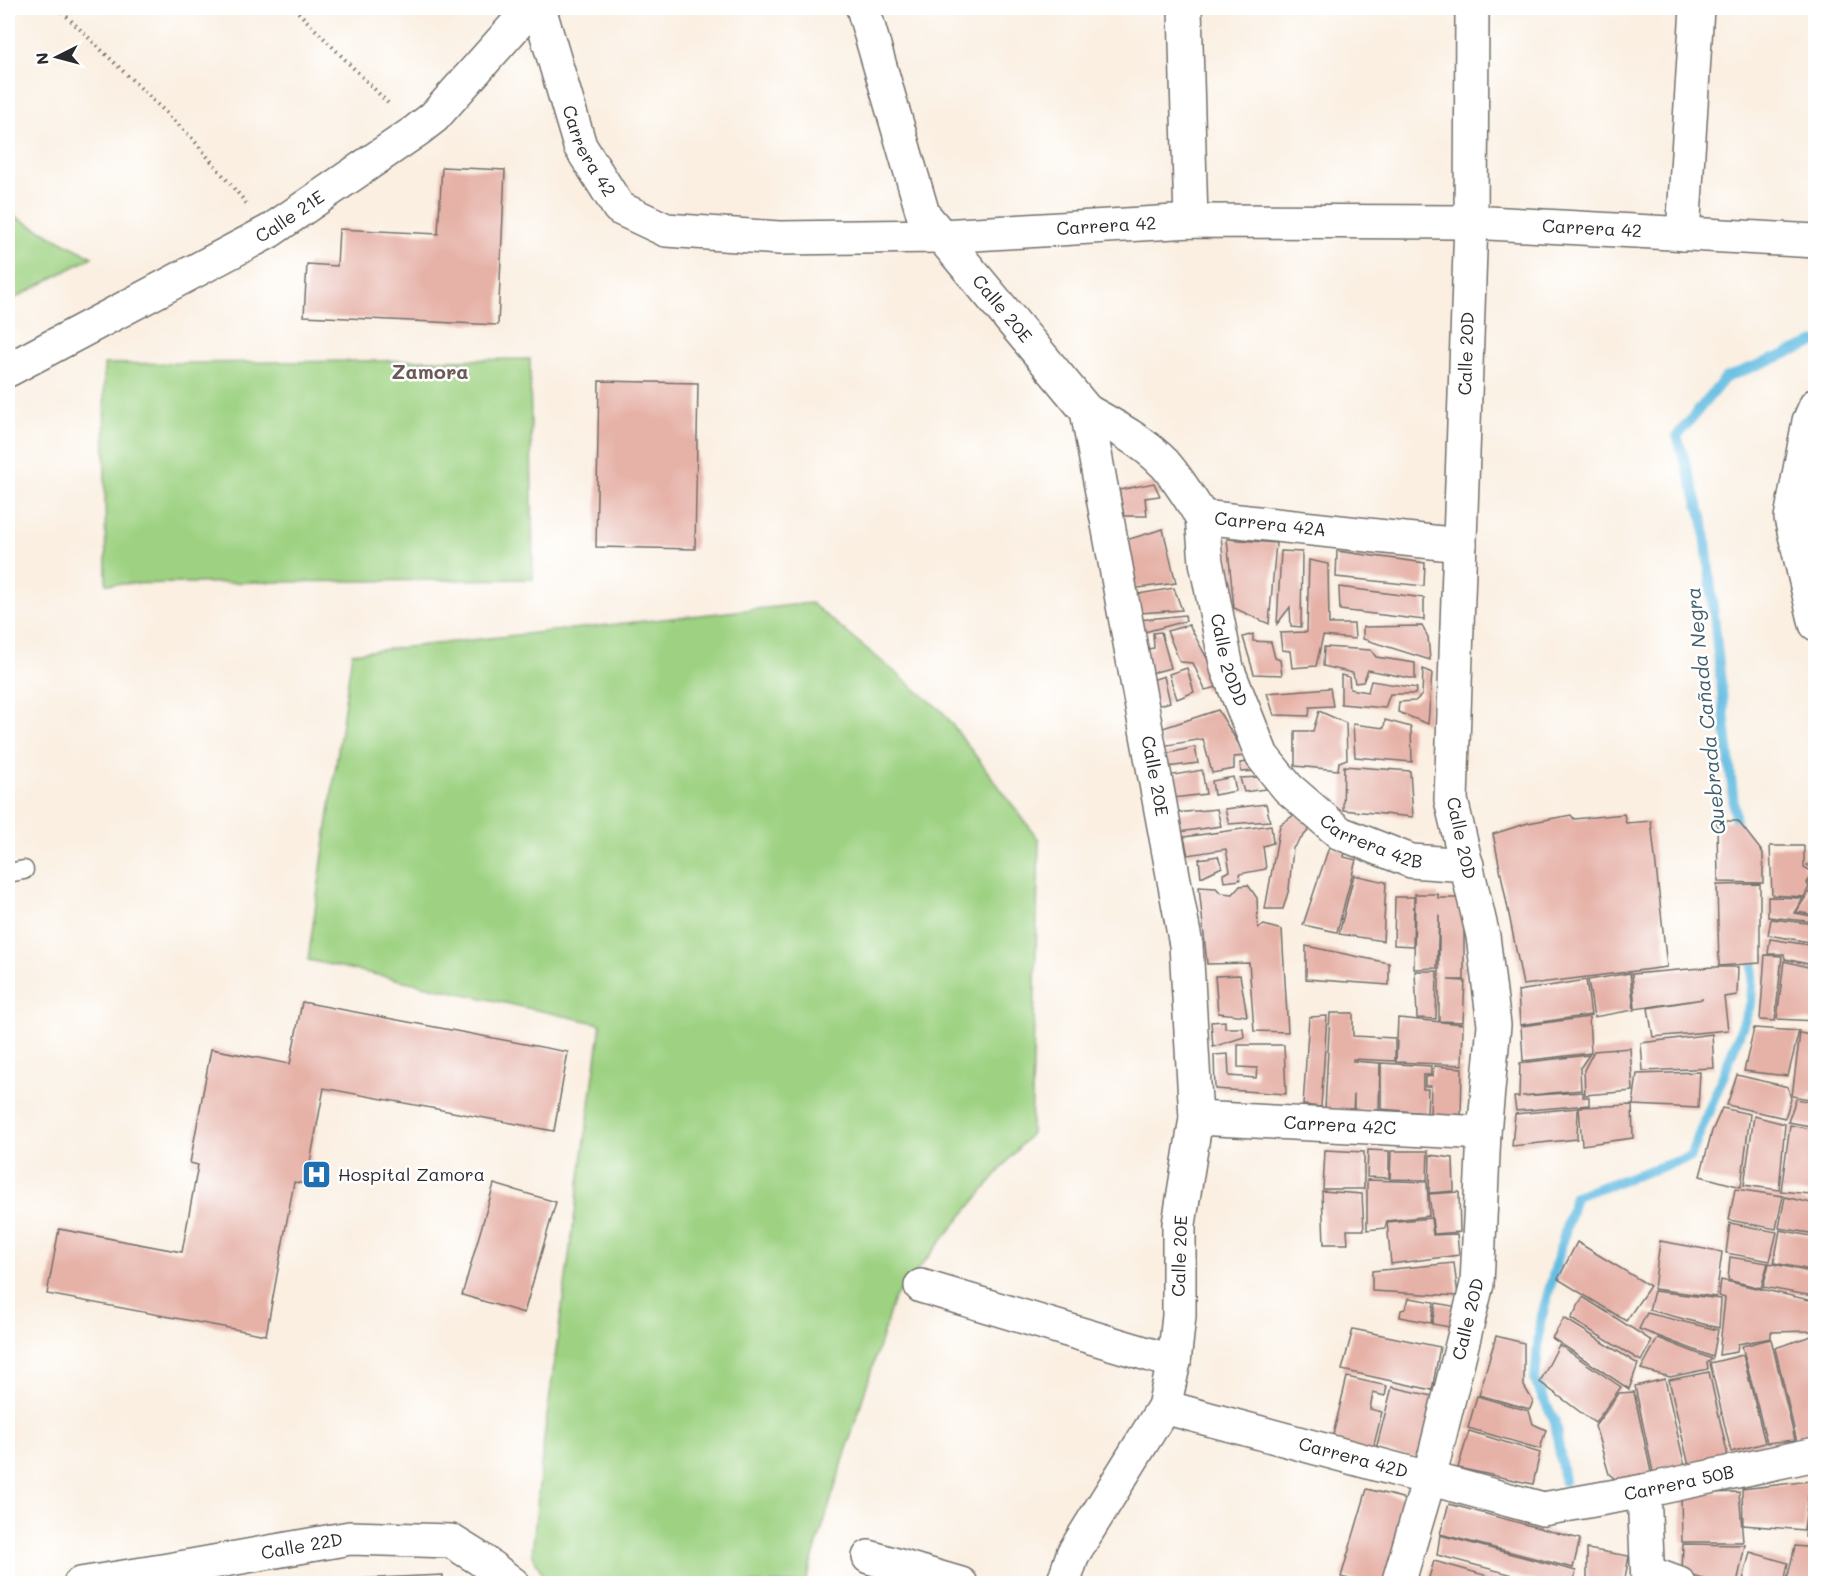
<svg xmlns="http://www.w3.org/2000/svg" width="1823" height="1591" font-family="Mali,sans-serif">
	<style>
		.green { fill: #9ed282; stroke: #647e56; stroke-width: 1.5 }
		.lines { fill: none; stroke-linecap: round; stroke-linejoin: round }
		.stream { stroke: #65bde2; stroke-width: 10 }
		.building { fill: #e6b2a8 }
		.service-casing { stroke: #73706b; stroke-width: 21 }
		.minor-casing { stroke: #73706b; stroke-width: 36 }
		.path { stroke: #73706b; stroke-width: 4; stroke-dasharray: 1.5 4.5; stroke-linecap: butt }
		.service { stroke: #fff; stroke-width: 18 }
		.minor { stroke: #fff; stroke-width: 33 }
		.labels { text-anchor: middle; stroke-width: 5; stroke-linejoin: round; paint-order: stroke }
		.street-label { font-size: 18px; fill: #2b2b2b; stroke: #fff }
		.poi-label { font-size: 18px; fill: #2b2b2b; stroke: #fff; text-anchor: start }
		.neighbourhood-label { font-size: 20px; font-weight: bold; fill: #6c5a57; stroke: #fff }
		.water-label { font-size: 20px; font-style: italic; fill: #3f5e6b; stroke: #fff }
	</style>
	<rect width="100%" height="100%" fill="#fff"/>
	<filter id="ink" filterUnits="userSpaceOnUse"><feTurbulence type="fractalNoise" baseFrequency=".0167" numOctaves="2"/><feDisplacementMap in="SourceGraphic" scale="12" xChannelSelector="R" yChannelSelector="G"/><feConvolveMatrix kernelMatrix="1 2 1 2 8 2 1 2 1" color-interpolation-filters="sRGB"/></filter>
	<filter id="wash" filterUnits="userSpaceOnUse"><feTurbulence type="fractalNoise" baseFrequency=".008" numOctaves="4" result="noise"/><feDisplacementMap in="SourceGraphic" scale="24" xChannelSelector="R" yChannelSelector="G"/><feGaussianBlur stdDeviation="1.35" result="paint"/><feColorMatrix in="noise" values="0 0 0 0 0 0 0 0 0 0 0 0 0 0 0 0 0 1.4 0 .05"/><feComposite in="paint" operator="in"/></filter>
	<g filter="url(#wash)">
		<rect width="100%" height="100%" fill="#faefe1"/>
		<!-- green -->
		<g class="green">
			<path d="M8,213L92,257L8,302Z"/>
			<path d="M530,359L533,579L106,584L104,364Z"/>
			<path d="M811,603L942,711L1039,840L1031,1133L894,1298L805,1583H547L532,1554L544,1438L601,1024L308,960L352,653Z"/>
		</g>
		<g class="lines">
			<!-- stream -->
			<g class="stream">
				<path d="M1737,833L1704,523L1677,436L1725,378L1816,342"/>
				<path d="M1564,1481L1555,1422L1535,1381L1540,1323L1575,1196L1690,1157L1725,1071L1751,1003L1754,951"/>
			</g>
		</g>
		<g id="blocks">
			<!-- building -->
			<g class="building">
				<path d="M442,167L505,170L498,325L304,316L307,264L337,266L339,229L438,234Z"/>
				<path d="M599,381L698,383L695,549L596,547Z"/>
				<path d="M1154,483L1160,496L1145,498L1147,516H1124L1119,490Z"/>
				<path d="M1163,529L1176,583L1131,589L1126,540Z"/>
				<path d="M1227,539L1276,543L1269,624L1234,608Z"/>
				<path d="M1281,551L1302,552L1301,627L1291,626L1290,607L1277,624Z"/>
				<path d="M1337,551L1425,563L1424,586L1336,577Z"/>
				<path d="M1309,560L1328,564L1329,624H1354L1355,639L1323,636L1316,666L1292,668L1290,651L1282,650L1280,633L1307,632Z"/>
				<path d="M1339,587L1424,598V620L1340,610Z"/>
				<path d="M1174,588L1182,610L1140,613L1138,594Z"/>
				<path d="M1185,615L1186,621L1141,633L1139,620Z"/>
				<path d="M1189,625L1222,686L1205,690L1193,663L1180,662L1167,631Z"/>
				<path d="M1422,626L1428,637L1430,660L1363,639V627Z"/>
				<path d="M1161,632L1171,668L1147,674L1140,650L1154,648L1153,633Z"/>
				<path d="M1253,634V641L1271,642L1275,658L1280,660L1282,675L1254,674L1243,637Z"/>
				<path d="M1324,647L1371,650L1376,657L1415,663V679L1368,670L1363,682L1355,683L1353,673L1323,666Z"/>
				<path d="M1187,668L1194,692L1177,699L1169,674Z"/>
				<path d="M1423,669L1432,673L1428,724L1398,712L1399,702L1415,701L1422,695Z"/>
				<path d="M1341,675L1349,677L1350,689L1368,692L1371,681L1417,688L1415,694H1390L1385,708L1341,704Z"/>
				<path d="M1164,676L1170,702L1151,708L1146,682Z"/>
				<path d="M1330,688L1333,706L1310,707L1309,716L1274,715L1267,693Z"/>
				<path d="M1218,710L1246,756L1234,757V769L1212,773L1203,739L1162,746L1160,729Z"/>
				<path d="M1319,711L1346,723L1347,759L1339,762L1338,770L1295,766V731H1313Z"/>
				<path d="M1385,720L1411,727L1412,762L1355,757L1353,724L1384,728Z"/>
				<path d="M1195,747L1198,763L1167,767L1165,754Z"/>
				<path d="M1250,762L1256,771L1241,772L1240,763Z"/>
				<path d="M1344,766L1410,771L1413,817L1343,810Z"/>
				<path d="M1202,770L1206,794L1173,798L1168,776Z"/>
				<path d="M1233,777L1236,791L1214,795L1212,781Z"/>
				<path d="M1260,777L1266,789L1244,792L1240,778Z"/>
				<path d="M1266,804L1270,821L1229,824L1225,809Z"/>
				<path d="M1217,809L1221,826L1179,832L1175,813Z"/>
				<path d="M1297,813L1313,825L1293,848L1289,889L1283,909H1265L1280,825Z"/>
				<path d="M1624,814L1626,823L1651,821L1667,967L1523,985L1493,834L1528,823L1571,815L1574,819Z"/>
				<path d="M1717,821H1738L1763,853V883L1718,882Z"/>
				<path d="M1271,825L1273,843L1263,846L1266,869L1239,874L1240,880L1224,882L1223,874L1230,871L1226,849L1188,855L1184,837Z"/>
				<path d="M1770,846H1804V867L1813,872L1807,883L1809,887L1804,897L1772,895Z"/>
				<path d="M1329,847L1345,850L1344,857L1356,860L1337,932L1303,925Z"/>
				<path d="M1218,856L1222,867L1201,877L1199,859Z"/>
				<path d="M1816,857V871L1807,865Z"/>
				<path d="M1816,873V915L1796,912L1813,886L1809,883Z"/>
				<path d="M1354,875L1386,882L1383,941L1339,934Z"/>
				<path d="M1760,884V963L1719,966L1717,885Z"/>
				<path d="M1248,885L1257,898L1258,928L1264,925L1282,930L1288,1032L1254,1031L1249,963L1207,964L1199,887L1216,888L1221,893L1233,894L1240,886Z"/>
				<path d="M1415,894H1438V898H1464V980H1448L1465,981L1463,1022L1439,1021V914L1437,968L1414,969Z"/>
				<path d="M1395,897H1414L1413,946L1394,945Z"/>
				<path d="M1768,897L1803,898L1794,913L1816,917V922L1768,917Z"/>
				<path d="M1771,919L1816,924V943L1768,935Z"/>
				<path d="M1770,939L1816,946L1813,965L1785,959L1784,954H1768Z"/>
				<path d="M1306,946L1389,963V985L1306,979Z"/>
				<path d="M1765,955L1782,956L1775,1021L1760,1020Z"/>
				<path d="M1784,961L1816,969V1021L1777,1019Z"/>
				<path d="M1713,967H1738L1737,995L1724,997L1728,1030L1653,1037L1648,1008L1703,999L1635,1009L1632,974Z"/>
				<path d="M1415,971H1437L1436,1019L1417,1018Z"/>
				<path d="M1630,973L1634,1010L1594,1017L1588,980Z"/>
				<path d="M1240,975L1247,1016L1218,1013L1215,976Z"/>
				<path d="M1586,980L1591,1015L1520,1025L1518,991Z"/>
				<path d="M302,1002L568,1052L554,1131L324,1088L306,1184L294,1182L266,1335L47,1294L59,1229L182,1252L198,1165L190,1163L211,1049L290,1064Z"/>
				<path d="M1330,1013H1353V1036L1395,1038V1061L1353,1059V1061L1380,1063L1379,1110H1354V1094L1353,1111L1325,1109Z"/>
				<path d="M1327,1016L1321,1107L1303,1105L1309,1017Z"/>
				<path d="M1589,1017L1591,1053L1523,1061L1521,1026Z"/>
				<path d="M1398,1018L1463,1024L1462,1065L1396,1062Z"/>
				<path d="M1225,1021V1028H1243L1244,1037L1213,1047L1211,1022Z"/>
				<path d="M1754,1028L1799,1031L1788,1076L1744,1071Z"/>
				<path d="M1800,1033L1816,1036V1093L1811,1092L1808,1099L1792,1096Z"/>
				<path d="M1712,1034L1714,1068L1643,1071L1641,1043Z"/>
				<path d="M1238,1045H1284L1286,1094L1215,1089L1214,1055L1228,1054L1229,1076L1256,1078L1257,1068L1238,1067Z"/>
				<path d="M1630,1048L1633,1091L1585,1095L1584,1070L1594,1051Z"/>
				<path d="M1589,1055L1580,1068L1581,1090L1522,1096L1583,1092V1097H1589V1105L1516,1111L1514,1097H1519L1520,1063Z"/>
				<path d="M1381,1063L1431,1066V1075H1423V1089H1428L1427,1113L1381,1109Z"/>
				<path d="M1434,1066L1462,1068L1461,1117L1430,1116L1431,1086H1425V1077L1433,1076Z"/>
				<path d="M1700,1072L1698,1108L1633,1105L1637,1074Z"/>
				<path d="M1737,1075L1788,1087L1791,1099L1785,1118L1727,1105Z"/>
				<path d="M1813,1095H1816V1127L1788,1122L1796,1099L1811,1102Z"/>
				<path d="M1632,1105L1633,1138L1582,1145L1579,1107Z"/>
				<path d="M1578,1108L1577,1139L1512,1146L1515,1114Z"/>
				<path d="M1722,1108L1750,1114L1741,1187L1700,1176L1712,1131Z"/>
				<path d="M1754,1116L1785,1124L1779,1190L1744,1185Z"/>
				<path d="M1790,1125L1815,1130L1809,1194L1781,1191Z"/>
				<path d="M1325,1150L1364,1152V1189H1323Z"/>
				<path d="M1368,1150L1389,1151V1178L1367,1177Z"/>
				<path d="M1391,1151H1428L1427,1180L1390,1179Z"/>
				<path d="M1430,1155L1453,1158L1454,1191L1429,1193Z"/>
				<path d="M1814,1167H1816V1196L1811,1195Z"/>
				<path d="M1367,1180L1427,1182L1429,1216L1387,1221L1385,1228L1367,1230Z"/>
				<path d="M494,1184L556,1202L524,1313L462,1295Z"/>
				<path d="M1735,1189L1783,1196L1776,1229L1729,1220Z"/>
				<path d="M1322,1191L1362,1194L1364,1230H1347L1348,1244H1324Z"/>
				<path d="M1459,1192L1460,1232L1434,1234L1429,1194Z"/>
				<path d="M1785,1197L1816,1204V1234L1779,1228Z"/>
				<path d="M1431,1218L1433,1235L1457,1234L1459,1255L1391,1264L1387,1222Z"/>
				<path d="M1730,1223L1777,1232L1770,1261L1726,1253Z"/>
				<path d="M1780,1230L1816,1237V1271L1774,1263Z"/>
				<path d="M1660,1241L1722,1252L1716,1297L1654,1289Z"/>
				<path d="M1577,1242L1650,1286L1626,1321L1558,1279Z"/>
				<path d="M1730,1257L1768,1263L1761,1288L1728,1280Z"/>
				<path d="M1454,1263L1458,1296L1372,1291V1271Z"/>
				<path d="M1769,1263L1816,1273V1287L1813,1296L1763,1287Z"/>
				<path d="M1721,1280L1814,1301L1812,1331L1771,1332V1338L1738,1344L1737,1352L1719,1355L1725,1298L1719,1296Z"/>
				<path d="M1654,1291L1721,1299L1719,1328L1649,1310Z"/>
				<path d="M1583,1297L1652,1341L1641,1361L1571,1319Z"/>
				<path d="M1409,1298L1434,1302L1431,1323L1400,1317L1401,1310L1405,1309Z"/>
				<path d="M1436,1303L1458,1307L1455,1328L1432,1324Z"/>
				<path d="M1647,1313L1718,1330L1713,1357L1639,1329Z"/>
				<path d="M1564,1318L1638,1364L1629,1389L1552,1338Z"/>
				<path d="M1353,1329L1440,1347L1432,1390L1342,1370Z"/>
				<path d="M1814,1335L1816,1440L1797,1442L1775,1348Z"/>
				<path d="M1496,1336L1524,1343V1386L1533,1401L1530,1409L1479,1395Z"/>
				<path d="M1658,1338L1712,1359L1707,1363L1708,1369L1670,1377L1641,1369Z"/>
				<path d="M1771,1339L1795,1440L1767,1443L1742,1346Z"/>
				<path d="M1559,1345L1621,1387L1595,1423L1540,1382Z"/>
				<path d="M1743,1355L1765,1443L1731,1452L1710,1363Z"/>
				<path d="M1709,1372L1728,1456L1689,1466L1669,1380Z"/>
				<path d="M1347,1377L1387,1386L1385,1396L1373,1393L1370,1409L1382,1412L1372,1453L1331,1443Z"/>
				<path d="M1665,1379L1686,1471L1654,1477L1635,1386Z"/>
				<path d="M1392,1387L1437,1397L1424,1460L1376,1449Z"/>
				<path d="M1634,1392L1652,1477L1620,1483L1609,1474L1595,1426L1619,1393Z"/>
				<path d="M1477,1396L1529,1411L1533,1424L1546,1430L1540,1449L1468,1428Z"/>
				<path d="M1469,1431L1540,1453L1533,1484L1458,1468Z"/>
				<path d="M1810,1481L1804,1530L1743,1525L1742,1489Z"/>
				<path d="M1811,1481H1816V1537H1805Z"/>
				<path d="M1367,1489L1402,1498L1411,1511L1388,1584H1368L1341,1577Z"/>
				<path d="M1739,1492L1743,1542H1682L1681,1494Z"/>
				<path d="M1449,1504L1580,1539L1573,1568L1440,1534Z"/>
				<path d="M1440,1535L1576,1571L1573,1584H1547L1437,1555Z"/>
				<path d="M1683,1544L1745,1545L1737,1584H1722L1682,1573Z"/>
				<path d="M1795,1546L1816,1548V1584H1786Z"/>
				<path d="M1587,1549L1629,1556L1624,1584H1610L1587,1579Z"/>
				<path d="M1750,1552L1788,1563L1784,1584H1742Z"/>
				<path d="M1434,1561L1513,1583V1584H1427Z"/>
				<path d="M443,1575V1584H312V1581Z"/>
			</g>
		</g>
	</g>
	<g filter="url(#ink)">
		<use href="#blocks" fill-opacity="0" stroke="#73706b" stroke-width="1.5"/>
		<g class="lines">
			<defs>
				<path id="service" d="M8,873L24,870"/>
				<g id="minor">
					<path id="s1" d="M539,8L580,146L619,208L666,230L779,238L941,236L1191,221L1471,222L1816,241"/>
					<path id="s2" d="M863,8L923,214L1087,411L1186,945L1196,1118L1179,1224V1316L1174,1362L1164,1407L1073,1554L1063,1584"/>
					<path d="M1185,8L1191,221"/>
					<path d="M1683,234L1697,8"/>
					<path id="s3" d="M8,370L270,231L416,131L434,117L531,8"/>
					<path d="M1816,405L1809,421L1791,518L1816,624"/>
					<path id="s4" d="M1087,411C1114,426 1144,442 1165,464C1179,480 1190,499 1202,517L1460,545"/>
					<path id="s5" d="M1202,517L1206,562L1227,668L1262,756L1288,788L1340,833L1411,861L1467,865"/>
					<path id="s6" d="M1196,1118L1484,1133"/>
					<path d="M921,1286L1174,1362"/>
					<path id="s7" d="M1164,1407L1543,1509L1644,1491L1816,1454"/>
					<path d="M1644,1491L1648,1584"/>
					<path d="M869,1557L961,1584"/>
					<path d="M1649,1573L1679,1584"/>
					<path id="s8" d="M80,1584L168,1570L350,1538L451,1541L480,1559L513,1584"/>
					<path id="s9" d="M1398,1584L1429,1479L1477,1284L1484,1133L1494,1025L1483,936L1451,800L1471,222L1472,8"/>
				</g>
			</defs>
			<!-- service casing -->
			<use href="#service" class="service-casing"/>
			<!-- minor casing -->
			<use href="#minor" class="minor-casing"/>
			<!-- path -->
			<g class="path">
				<path d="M58,8L191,137L247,204"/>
				<path d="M294,8L390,105"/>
			</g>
			<!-- service -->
			<use href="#service" class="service"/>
			<!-- minor -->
			<use href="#minor" class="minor"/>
		</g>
	</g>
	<!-- icons -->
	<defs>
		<symbol id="hospital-square" viewBox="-11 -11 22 22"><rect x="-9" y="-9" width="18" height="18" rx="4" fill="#1f6fb2" stroke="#fff"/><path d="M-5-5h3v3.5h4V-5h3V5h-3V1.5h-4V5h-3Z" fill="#fff"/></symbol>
	</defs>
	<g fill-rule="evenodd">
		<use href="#hospital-square" x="300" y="1158" width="33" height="33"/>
	</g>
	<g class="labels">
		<!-- street labels -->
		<g class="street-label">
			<text dy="6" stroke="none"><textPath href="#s1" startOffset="152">Carrera 42</textPath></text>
			<text dy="6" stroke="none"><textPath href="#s3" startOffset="321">Calle 21E</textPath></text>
			<text dy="6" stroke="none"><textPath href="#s1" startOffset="710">Carrera 42</textPath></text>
			<text dy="6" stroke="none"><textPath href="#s1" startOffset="1196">Carrera 42</textPath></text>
			<text dy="6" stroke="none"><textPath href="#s2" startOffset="338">Calle 20E</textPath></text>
			<text dy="6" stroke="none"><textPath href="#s9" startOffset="1246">Calle 20D</textPath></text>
			<text dy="6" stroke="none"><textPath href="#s4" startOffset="228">Carrera 42A</textPath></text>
			<text dy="6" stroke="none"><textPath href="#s5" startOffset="146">Calle 20DD</textPath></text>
			<text dy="6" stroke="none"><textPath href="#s2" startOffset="842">Calle 20E</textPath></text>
			<text dy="6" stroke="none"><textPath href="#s5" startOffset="390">Carrera 42B</textPath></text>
			<text transform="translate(1461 838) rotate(78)" y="6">Calle 20D</text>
			<text dy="6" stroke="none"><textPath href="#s6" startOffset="144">Carrera 42C</textPath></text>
			<text transform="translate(1180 1256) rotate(-88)" y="6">Calle 20E</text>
			<text dy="6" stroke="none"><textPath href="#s9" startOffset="274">Calle 20D</textPath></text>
			<text dy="6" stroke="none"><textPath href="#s7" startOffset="196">Carrera 42D</textPath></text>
			<text dy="6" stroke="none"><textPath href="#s7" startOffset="531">Carrera 50B</textPath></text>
			<text dy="6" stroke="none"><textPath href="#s8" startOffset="225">Calle 22D</textPath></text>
		</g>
		<!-- poi labels -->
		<g class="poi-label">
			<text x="338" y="1181">Hospital Zamora</text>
		</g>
		<!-- neighbourhood labels -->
		<g class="neighbourhood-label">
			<text x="430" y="379">Zamora</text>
		</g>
		<!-- water labels -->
		<g class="water-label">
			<text transform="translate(1706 711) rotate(-96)" y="7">Quebrada Cañada Negra</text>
		</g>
	</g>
	<!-- margin -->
	<rect width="1823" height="1591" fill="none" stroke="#fff" stroke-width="30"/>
	<!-- north arrow -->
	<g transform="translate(57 57) rotate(264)" stroke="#ffffff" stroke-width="4.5" paint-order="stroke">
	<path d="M0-4.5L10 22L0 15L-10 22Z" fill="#2b2b2b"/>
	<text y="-9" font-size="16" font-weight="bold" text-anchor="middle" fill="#2b2b2b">N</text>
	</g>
</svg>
